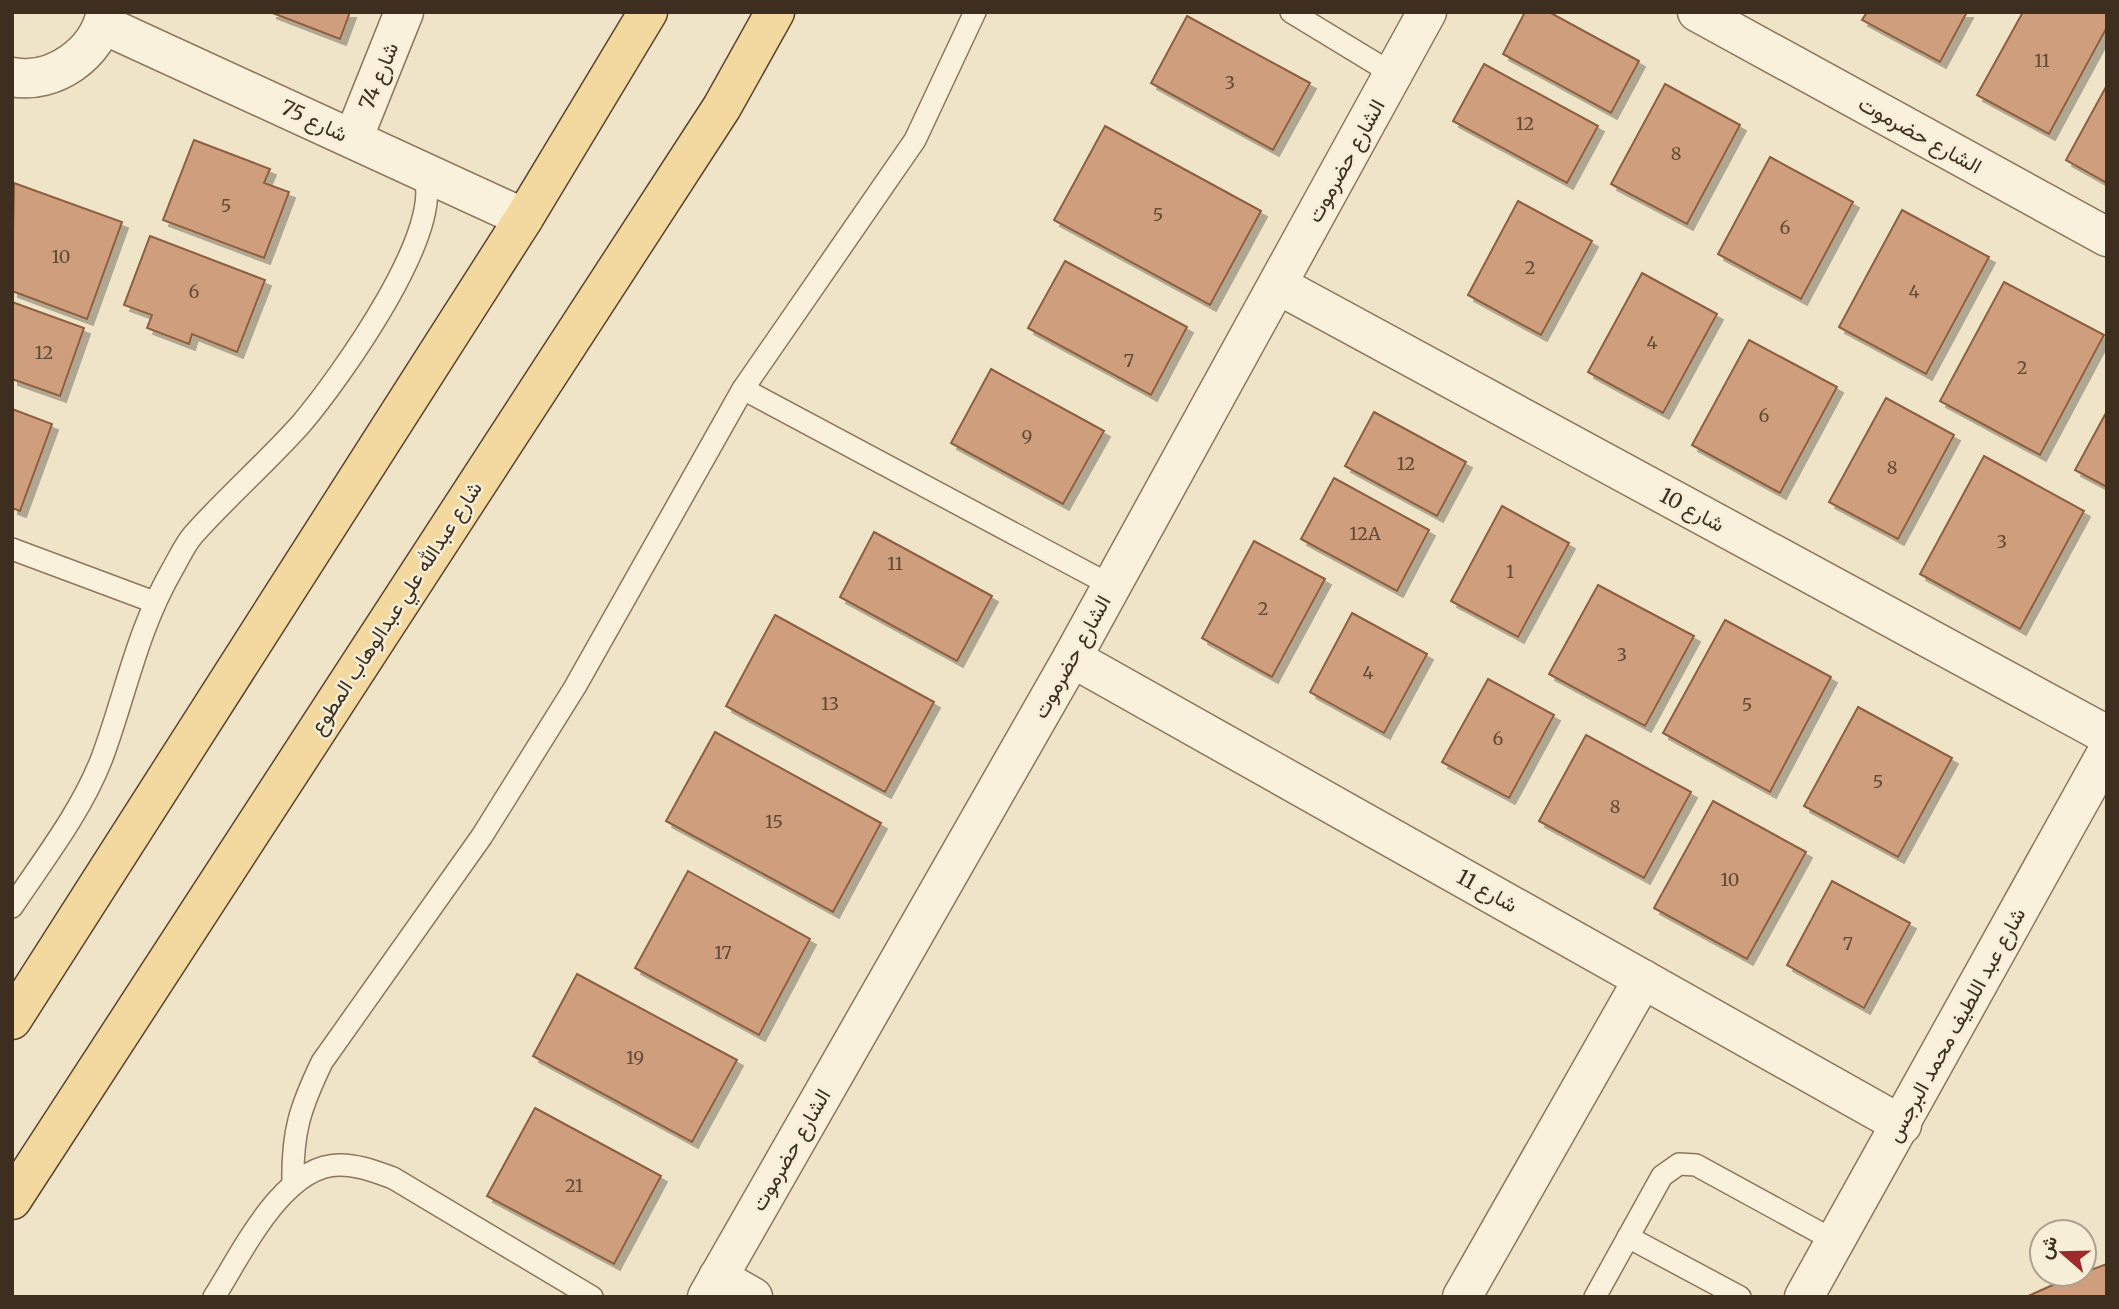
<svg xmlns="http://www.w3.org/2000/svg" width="2119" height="1309" font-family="Merriweather,Vazirmatn,serif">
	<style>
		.building { fill: #cf9f7d; stroke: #8d5f41; stroke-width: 2; filter: url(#shadow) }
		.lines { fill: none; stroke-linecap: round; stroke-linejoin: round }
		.service-casing { stroke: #8d765c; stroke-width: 24 }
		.minor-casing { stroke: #8d765c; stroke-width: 41 }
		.primary-casing { stroke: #5b4430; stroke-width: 41 }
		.service { stroke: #faf1dc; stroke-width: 21 }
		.minor { stroke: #faf1dc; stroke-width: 38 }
		.primary { stroke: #f3d9a0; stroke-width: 38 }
		.labels { text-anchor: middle; stroke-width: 5; stroke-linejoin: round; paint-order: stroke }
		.number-label { font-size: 18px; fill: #624a37 }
		.street-label { font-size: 21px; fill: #3d2e20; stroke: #f7eed8 }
	</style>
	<defs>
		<filter id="shadow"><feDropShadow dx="6" dy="6" stdDeviation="0" flood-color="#0004"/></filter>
	</defs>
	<rect width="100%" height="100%" fill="#f0e4c8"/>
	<!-- building -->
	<g class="building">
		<path d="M270,12H350L340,39Z"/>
		<path d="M1525,12H1549L1639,61L1611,113L1503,54Z"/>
		<path d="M1867,12H1967L1940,62L1862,20Z"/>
		<path d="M2023,12H2107V27L2049,134L1977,95Z"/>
		<path d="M1187,16L1310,83L1273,150L1151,83Z"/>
		<path d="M1484,64L1598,126L1567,183L1453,121Z"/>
		<path d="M1665,84L1740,125L1687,224L1611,184Z"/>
		<path d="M2107,85V183L2066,160Z"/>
		<path d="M1105,126L1261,211L1210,305L1054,220Z"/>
		<path d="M194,140L270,169L264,183L289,192L264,258L163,220Z"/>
		<path d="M1770,157L1853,202L1801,299L1718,254Z"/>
		<path d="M14,183L122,222L87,319L12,291Z"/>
		<path d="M1518,201L1592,241L1541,335L1468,295Z"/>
		<path d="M1902,210L1989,257L1926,374L1839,327Z"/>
		<path d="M150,236L265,280L237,352L192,334L189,344L147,328L152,315L124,305Z"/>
		<path d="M1065,261L1187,327L1151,395L1028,328Z"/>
		<path d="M1642,273L1717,314L1663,413L1588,372Z"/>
		<path d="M2004,282L2104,335L2040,455L1940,401Z"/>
		<path d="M12,302L84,328L60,396L12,379Z"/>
		<path d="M1749,340L1837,387L1780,493L1692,445Z"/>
		<path d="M991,369L1104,431L1063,504L951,443Z"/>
		<path d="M1886,398L1954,435L1898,539L1829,502Z"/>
		<path d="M12,409L52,424L20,511L12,508Z"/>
		<path d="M2107,411V487L2075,470Z"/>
		<path d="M1374,412L1466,462L1437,516L1345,466Z"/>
		<path d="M1984,456L2084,511L2020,629L1920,574Z"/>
		<path d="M1334,478L1429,530L1397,591L1301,539Z"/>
		<path d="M1502,506L1569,543L1518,637L1451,601Z"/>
		<path d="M874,532L992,596L957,661L840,597Z"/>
		<path d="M1254,541L1325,579L1272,677L1202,638Z"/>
		<path d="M1598,585L1694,636L1645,726L1549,674Z"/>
		<path d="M1352,613L1427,654L1384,733L1310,692Z"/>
		<path d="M775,615L934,702L885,792L726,706Z"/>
		<path d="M1725,620L1831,677L1770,792L1663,733Z"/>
		<path d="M1488,679L1554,715L1509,798L1442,762Z"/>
		<path d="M1858,707L1952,758L1898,857L1804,806Z"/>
		<path d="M715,732L881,823L833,912L666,821Z"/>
		<path d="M1586,735L1691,792L1644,878L1539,821Z"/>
		<path d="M1713,801L1806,852L1747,959L1654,908Z"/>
		<path d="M688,871L810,939L759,1035L635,968Z"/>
		<path d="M1832,881L1910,923L1864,1008L1787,965Z"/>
		<path d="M577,974L737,1060L692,1142L533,1056Z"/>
		<path d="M535,1108L661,1176L614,1264L487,1196Z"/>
		<path d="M2107,1264V1297H2026L2066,1279Z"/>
	</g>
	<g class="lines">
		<defs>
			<g id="service">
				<path d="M1291,12L1393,74"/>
				<path d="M743,389L1112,586"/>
				<path d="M12,549L154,602"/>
				<path d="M12,907C44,859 81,812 102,758C126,693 137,631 172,570C179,558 185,544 194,534C228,496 267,462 301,424C336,383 454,221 421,170"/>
				<path d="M293,1183C292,1132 300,1108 322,1062L482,836L575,687L743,389L915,140L975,12"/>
				<path d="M1628,1237L1740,1297"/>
				<path d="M214,1297C241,1255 283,1164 340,1165C359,1165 376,1172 393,1178L592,1297"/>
				<path d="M1595,1297L1662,1176L1679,1164L1696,1165L1835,1241"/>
			</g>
			<g id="minor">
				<path d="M1697,12L2107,237"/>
				<path d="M104,25L524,218"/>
				<path d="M12,77C54,85 98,53 106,12"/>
				<path d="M353,139L404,12"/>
				<path d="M1278,285L2107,735"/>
				<path d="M1072,658L1902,1125"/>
				<path d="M718,1277L753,1297"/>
				<path d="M707,1297L1072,658L1427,12"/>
				<path d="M1462,1297L1643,979"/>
				<path d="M1804,1297L2107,752"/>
			</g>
			<g id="primary">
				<path d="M12,1020L524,218L648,12"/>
				<path d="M12,1200L722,107L775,12"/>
			</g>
		</defs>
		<!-- service casing -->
		<use href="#service" class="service-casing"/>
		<!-- minor casing -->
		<use href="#minor" class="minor-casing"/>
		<!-- primary casing -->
		<use href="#primary" class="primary-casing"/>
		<!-- service -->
		<use href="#service" class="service"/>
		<!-- minor -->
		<use href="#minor" class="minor"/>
		<!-- primary -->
		<use href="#primary" class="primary"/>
	</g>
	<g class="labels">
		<!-- number labels -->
		<g class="number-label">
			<text x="2042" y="67">11</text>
			<text x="1230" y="89">3</text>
			<text x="1525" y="130">12</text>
			<text x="1676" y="160">8</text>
			<text x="226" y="212">5</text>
			<text x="1158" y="221">5</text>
			<text x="1785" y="234">6</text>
			<text x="61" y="263">10</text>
			<text x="1530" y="274">2</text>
			<text x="194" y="298">6</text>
			<text x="1914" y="298">4</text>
			<text x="1652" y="349">4</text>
			<text x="44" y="359">12</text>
			<text x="1129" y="367">7</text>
			<text x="2022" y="374">2</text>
			<text x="1764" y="422">6</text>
			<text x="1027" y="443">9</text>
			<text x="1406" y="470">12</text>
			<text x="1892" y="474">8</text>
			<text x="1365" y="540">12A</text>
			<text x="2002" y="548">3</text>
			<text x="895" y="570">11</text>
			<text x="1510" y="578">1</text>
			<text x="1263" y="615">2</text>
			<text x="1622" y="661">3</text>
			<text x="1368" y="679">4</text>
			<text x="830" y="710">13</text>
			<text x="1747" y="711">5</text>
			<text x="1498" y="745">6</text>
			<text x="1878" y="788">5</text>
			<text x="1615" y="813">8</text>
			<text x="774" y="828">15</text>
			<text x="1730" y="886">10</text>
			<text x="1848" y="950">7</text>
			<text x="723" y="959">17</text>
			<text x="635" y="1064">19</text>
			<text x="574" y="1192">21</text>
		</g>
		<!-- street labels -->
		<g class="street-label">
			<text transform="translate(379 76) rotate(-68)" y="7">شارع 74</text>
			<text transform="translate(314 121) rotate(25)" y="7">شارع 75</text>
			<text transform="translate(1920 135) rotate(29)" y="7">الشارع حضرموت</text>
			<text transform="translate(1346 161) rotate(-61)" y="7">الشارع حضرموت</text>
			<text transform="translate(1692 510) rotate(28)" y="7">شارع 10</text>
			<text transform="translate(396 608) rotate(-57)" y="7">شارع عبدالله علي عبدالوهاب المطوع</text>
			<text transform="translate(1072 657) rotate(-61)" y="7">الشارع حضرموت</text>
			<text transform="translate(1487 891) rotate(29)" y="7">شارع 11</text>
			<text transform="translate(1956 1025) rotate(-61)" y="7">شارع عبد اللطيف محمد البرجس</text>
			<text transform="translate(791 1150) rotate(-60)" y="7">الشارع حضرموت</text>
		</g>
	</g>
	<!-- border -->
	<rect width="2119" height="1309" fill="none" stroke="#3d2e20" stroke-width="28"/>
	<!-- north arrow -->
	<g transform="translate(2063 1253) rotate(290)"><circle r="33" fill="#f7eed8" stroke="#ada18e" stroke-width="2"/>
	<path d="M0-5L12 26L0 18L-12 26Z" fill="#9e2a2b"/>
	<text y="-10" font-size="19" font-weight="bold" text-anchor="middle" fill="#3d2e20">ش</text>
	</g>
</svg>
